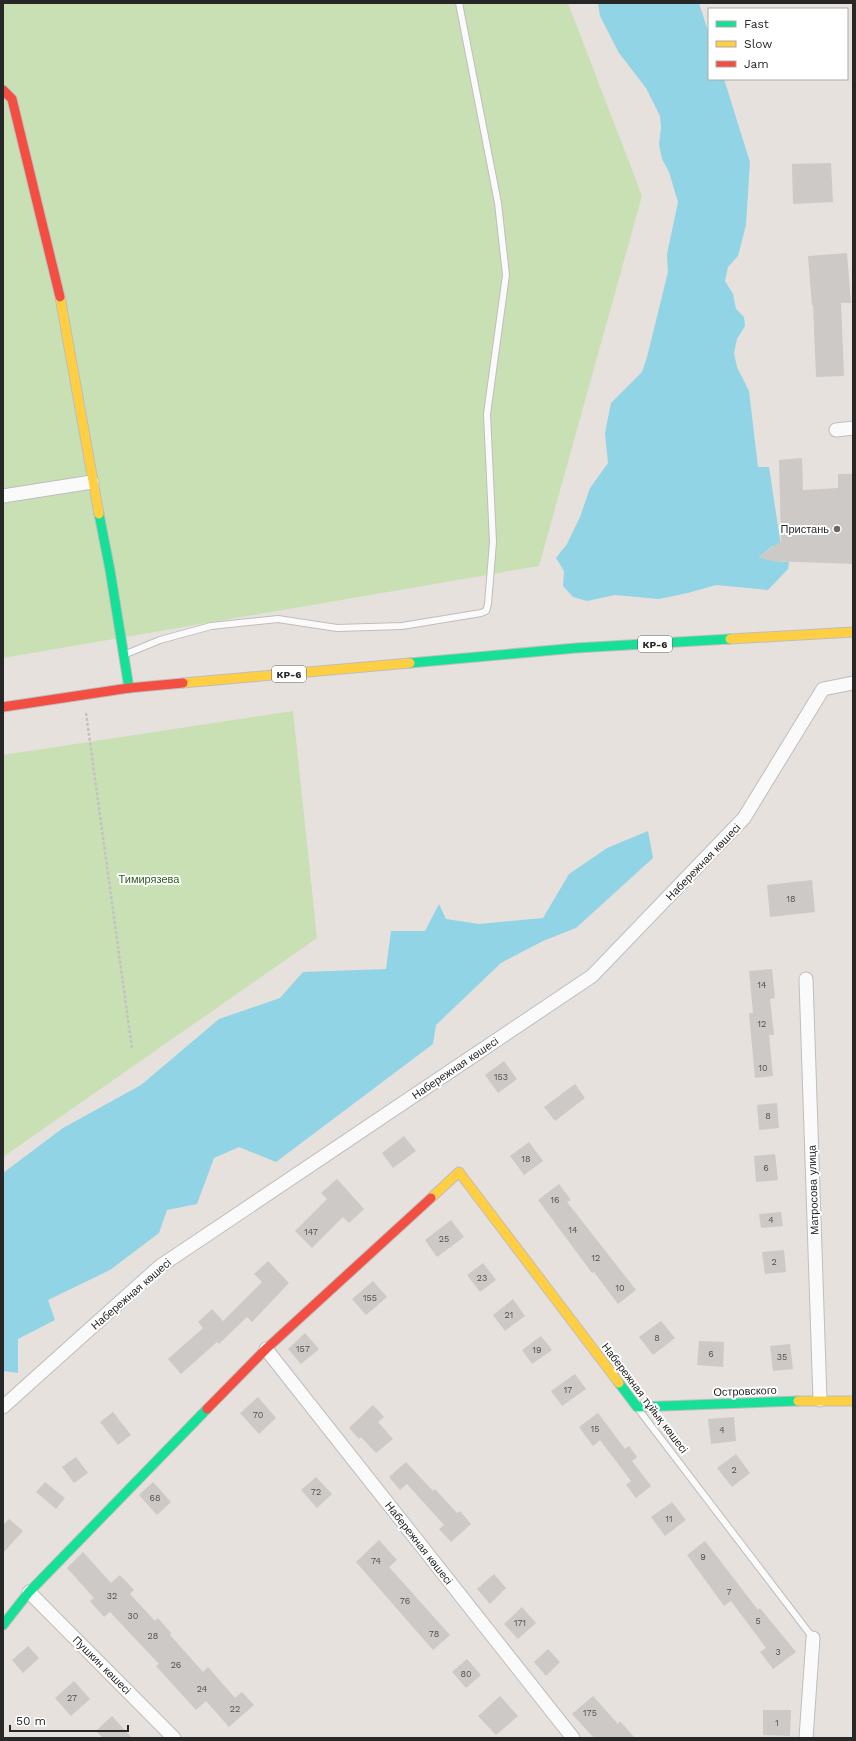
<svg xmlns="http://www.w3.org/2000/svg" width="856" height="1741" font-family="'Work Sans',sans-serif">
	<style>
		.green { fill: #c9e0b5 }
		.water { fill: #91d4e6 }
		.building { fill: #cdc9c6 }
		.lines { fill: none; stroke-linecap: round; stroke-linejoin: round }
		.lane-casing { stroke: #bfbdbe; stroke-width: 8 }
		.street-casing { stroke: #bfbdbe; stroke-width: 15 }
		.fast-casing { stroke: #bfbdbe; stroke-width: 11 }
		.slow-casing { stroke: #bfbdbe; stroke-width: 11 }
		.jam-casing { stroke: #bfbdbe; stroke-width: 11 }
		.path { stroke: #c2c2c1; stroke-width: 2.5; stroke-dasharray: 3 2; stroke-linecap: butt }
		.lane { stroke: #fbfafa; stroke-width: 6 }
		.street { stroke: #fbfafa; stroke-width: 13 }
		.fast { stroke: #16e098; stroke-width: 9 }
		.slow { stroke: #ffcf43; stroke-width: 9 }
		.jam { stroke: #f24e42; stroke-width: 9 }
		.poi-dot { fill: #6a6866; stroke: #fff; stroke-width: 1.5 }
		.labels { text-anchor: middle; stroke-width: 4; stroke-linejoin: round; paint-order: stroke }
		.number-label { font-size: 9px; fill: #515050 }
		.shield { fill: #fff; stroke: #686868; stroke-width: 1 }
		.shield-label { font-size: 10px; font-weight: bold; fill: #272727 }
		.poi-label { font-size: 11px; fill: #272727; stroke: #fff; text-anchor: end }
		.street-label { font-size: 11px; fill: #272727; stroke: #fff }
		.park-label { font-size: 11px; fill: #2c601a; stroke: #fff }
	</style>
	<rect width="100%" height="100%" fill="#e6e1dc"/>
	<!-- green -->
	<g class="green">
		<path d="M3,3H568L642,196L539,566L3,658Z"/>
		<path d="M293,711L317,938L3,1157V755Z"/>
	</g>
	<!-- water -->
	<g class="water">
		<path d="M598,3H699L709,34V79H724L750,162L746,225L738,256L728,267L725,281L733,294L736,309L744,317L745,326L737,339L734,353L737,367L749,391L758,467H769L781,546H773L759,557L773,561L789,562L788,569L768,590L716,585L688,593L659,599L615,595L587,601L573,597L563,586L564,571L556,558L567,544L580,517L590,488L608,463L605,433L611,403L642,372L647,357L668,272L667,254L678,202L669,172L662,159L659,144L661,128L660,116L646,88L619,53L600,16Z"/>
		<path d="M648,831L653,858L576,928L543,941L501,963L436,1025L433,1044L276,1162L239,1147L214,1158L197,1204L167,1210L159,1233L110,1270L48,1300L55,1320L18,1339V1373L3,1371V1173L63,1128L141,1085L219,1019L280,998L303,972L386,969L391,931H425L439,904L446,919L479,924L543,918L569,874L607,848Z"/>
	</g>
	<!-- building -->
	<g class="building">
		<path d="M831,163L833,202L793,204L792,164Z"/>
		<path d="M847,253L851,303H841L844,376L816,377L813,305L812,306L808,256Z"/>
		<path d="M802,458L803,490L838,488V474H853V564L773,561L759,557L781,541L779,460Z"/>
		<path d="M812,880L815,912L770,917L767,885Z"/>
		<path d="M772,969L775,998L770,999L774,1035H769L773,1076L755,1078L749,1013H753L749,971Z"/>
		<path d="M504,1061L517,1079L498,1093L485,1075Z"/>
		<path d="M575,1084L585,1098L555,1121L544,1107Z"/>
		<path d="M777,1103L779,1128L759,1130L757,1105Z"/>
		<path d="M404,1136L416,1151L393,1168L382,1153Z"/>
		<path d="M529,1142L543,1161L524,1175L510,1156Z"/>
		<path d="M775,1154L778,1180L756,1182L754,1156Z"/>
		<path d="M337,1179L364,1209L349,1223L343,1217L312,1248L295,1231L327,1199L321,1193Z"/>
		<path d="M559,1184L571,1200L567,1202L636,1290L618,1304L594,1272L592,1273L538,1200Z"/>
		<path d="M781,1212L783,1226L761,1228L759,1214Z"/>
		<path d="M451,1220L464,1237L437,1257L425,1240Z"/>
		<path d="M784,1250L786,1272L765,1274L762,1252Z"/>
		<path d="M268,1261L289,1283L252,1322L247,1317L219,1344L217,1342L181,1374L168,1359L203,1328L198,1322L212,1309L223,1321L262,1282L254,1274Z"/>
		<path d="M483,1263L496,1280L480,1292L467,1275Z"/>
		<path d="M373,1281L387,1297L366,1315L352,1299Z"/>
		<path d="M513,1299L525,1316L505,1331L493,1315Z"/>
		<path d="M661,1321L675,1338L653,1355L639,1337Z"/>
		<path d="M305,1333L319,1349L301,1364L288,1349Z"/>
		<path d="M541,1336L552,1350L532,1364L522,1350Z"/>
		<path d="M699,1341L724,1342L723,1367L697,1365Z"/>
		<path d="M790,1344L793,1369L773,1371L770,1346Z"/>
		<path d="M575,1374L586,1389L562,1406L551,1391Z"/>
		<path d="M258,1397L276,1418L259,1434L240,1413Z"/>
		<path d="M373,1405L384,1417L378,1422L393,1439L376,1453L361,1437L359,1439L349,1428Z"/>
		<path d="M113,1412L131,1435L118,1445L100,1422Z"/>
		<path d="M598,1413L625,1449L629,1446L637,1457L632,1461L651,1486L636,1498L626,1485L631,1481L600,1440L593,1446L579,1427Z"/>
		<path d="M734,1417L736,1441L711,1444L708,1419Z"/>
		<path d="M736,1454L750,1473L732,1487L717,1468Z"/>
		<path d="M76,1457L88,1473L74,1483L62,1467Z"/>
		<path d="M406,1462L433,1491L435,1489L457,1513L460,1511L471,1524L451,1542L439,1529L444,1525L407,1484L400,1490L389,1477Z"/>
		<path d="M316,1477L332,1494L317,1508L301,1490Z"/>
		<path d="M45,1482L65,1498L56,1509L36,1492Z"/>
		<path d="M153,1482L171,1502L157,1515L139,1495Z"/>
		<path d="M672,1502L686,1520L665,1536L651,1517Z"/>
		<path d="M9,1519L23,1531L3,1553V1525Z"/>
		<path d="M379,1540L397,1560L389,1567L450,1635L433,1650L356,1562Z"/>
		<path d="M705,1541L758,1610L760,1608L796,1652L773,1669L760,1652L766,1648L731,1601L724,1606L687,1555Z"/>
		<path d="M83,1552L111,1583L120,1575L134,1590L130,1594L155,1621L158,1618L171,1633L170,1635L203,1672L208,1667L235,1698L242,1692L254,1705L229,1727L206,1701L196,1710L156,1666L159,1664L110,1612L104,1617L90,1601L94,1598L67,1568Z"/>
		<path d="M494,1574L506,1588L490,1604L477,1589Z"/>
		<path d="M522,1607L536,1623L518,1639L504,1624Z"/>
		<path d="M28,1646L39,1658L23,1673L12,1660Z"/>
		<path d="M548,1649L560,1662L546,1676L534,1662Z"/>
		<path d="M467,1659L481,1675L466,1688L452,1672Z"/>
		<path d="M74,1681L90,1699L71,1716L55,1698Z"/>
		<path d="M500,1696L518,1716L496,1735L478,1716Z"/>
		<path d="M593,1696L618,1724L620,1721L635,1738H594L572,1714Z"/>
		<path d="M763,1710H791L790,1736L763,1735Z"/>
		<path d="M112,1716L132,1738H103L96,1731Z"/>
	</g>
	<g class="lines">
		<defs>
			<g id="lane">
				<path d="M126,654L160,640L211,626L278,619L337,628L402,626L481,613L486,611L488,604L493,542L487,414L506,275L498,203L459,3"/>
				<path d="M639,1410L813,1638"/>
			</g>
			<g id="street">
				<path d="M836,430L853,428"/>
				<path d="M3,496L92,482"/>
				<path d="M806,979L820,1400"/>
				<path d="M266,1349L573,1738"/>
				<path d="M3,1407L159,1267L592,976L744,818L823,689L853,683"/>
				<path d="M29,1592L174,1738"/>
				<path d="M806,1738L813,1638"/>
			</g>
			<g id="fast">
				<path d="M99,514L110,570L129,688"/>
				<path d="M410,663L576,648L730,639"/>
				<path d="M619,1383L637,1407L798,1401"/>
				<path d="M3,1625L29,1592L207,1409"/>
			</g>
			<g id="slow">
				<path d="M60,297L99,514"/>
				<path d="M730,639L853,632"/>
				<path d="M183,683L410,663"/>
				<path d="M431,1198L459,1172L619,1383"/>
				<path d="M798,1401H853"/>
			</g>
			<g id="jam">
				<path d="M3,90L12,99L60,297"/>
				<path d="M3,707L129,688L183,683"/>
				<path d="M207,1409L266,1349L431,1198"/>
			</g>
		</defs>
		<!-- lane casing -->
		<use href="#lane" class="lane-casing"/>
		<!-- street casing -->
		<use href="#street" class="street-casing"/>
		<!-- fast casing -->
		<use href="#fast" class="fast-casing"/>
		<!-- slow casing -->
		<use href="#slow" class="slow-casing"/>
		<!-- jam casing -->
		<use href="#jam" class="jam-casing"/>
		<!-- path -->
		<path class="path" d="M86,713L132,1049"/>
		<!-- lane -->
		<use href="#lane" class="lane"/>
		<!-- street -->
		<use href="#street" class="street"/>
		<!-- fast -->
		<use href="#fast" class="fast"/>
		<!-- slow -->
		<use href="#slow" class="slow"/>
		<!-- jam -->
		<use href="#jam" class="jam"/>
	</g>
	<!-- markers -->
	<circle class="poi-dot" cx="837" cy="529" r="4"/>
	<g class="labels">
		<!-- number labels -->
		<g class="number-label">
			<text x="791" y="902">18</text>
			<text x="762" y="988">14</text>
			<text x="762" y="1027">12</text>
			<text x="763" y="1071">10</text>
			<text x="501" y="1080">153</text>
			<text x="768" y="1119">8</text>
			<text x="526" y="1162">18</text>
			<text x="766" y="1171">6</text>
			<text x="555" y="1203">16</text>
			<text x="771" y="1223">4</text>
			<text x="573" y="1233">14</text>
			<text x="311" y="1235">147</text>
			<text x="444" y="1242">25</text>
			<text x="596" y="1261">12</text>
			<text x="774" y="1265">2</text>
			<text x="482" y="1281">23</text>
			<text x="620" y="1291">10</text>
			<text x="370" y="1301">155</text>
			<text x="509" y="1318">21</text>
			<text x="657" y="1341">8</text>
			<text x="303" y="1352">157</text>
			<text x="537" y="1353">19</text>
			<text x="711" y="1357">6</text>
			<text x="782" y="1360">35</text>
			<text x="568" y="1393">17</text>
			<text x="258" y="1418">70</text>
			<text x="595" y="1432">15</text>
			<text x="722" y="1433">4</text>
			<text x="734" y="1473">2</text>
			<text x="316" y="1495">72</text>
			<text x="155" y="1501">68</text>
			<text x="669" y="1522">11</text>
			<text x="703" y="1560">9</text>
			<text x="376" y="1564">74</text>
			<text x="729" y="1595">7</text>
			<text x="112" y="1599">32</text>
			<text x="405" y="1604">76</text>
			<text x="133" y="1619">30</text>
			<text x="758" y="1624">5</text>
			<text x="520" y="1626">171</text>
			<text x="434" y="1637">78</text>
			<text x="153" y="1639">28</text>
			<text x="778" y="1655">3</text>
			<text x="176" y="1668">26</text>
			<text x="466" y="1677">80</text>
			<text x="202" y="1692">24</text>
			<text x="72" y="1701">27</text>
			<text x="235" y="1712">22</text>
			<text x="590" y="1716">175</text>
			<text x="777" y="1726">1</text>
		</g>
		<!-- shield labels -->
		<g class="shield">
			<rect x="638" y="636" width="34" height="16" rx="3"/>
			<rect x="272" y="666" width="34" height="16" rx="3"/>
		</g>
		<g class="shield-label">
			<text x="655" y="648">KP-6</text>
			<text x="289" y="678">KP-6</text>
		</g>
		<!-- poi labels -->
		<g class="poi-label">
			<text x="829" y="533">Пристань</text>
		</g>
		<!-- street labels -->
		<g class="street-label">
			<text transform="translate(703 862) rotate(-46)" y="4">Набережная көшесі</text>
			<text transform="translate(455 1068) rotate(-34)" y="4">Набережная көшесі</text>
			<text transform="translate(813 1190) rotate(-92)" y="4">Матросова улица</text>
			<text transform="translate(131 1294) rotate(-41)" y="4">Набережная көшесі</text>
			<text transform="translate(745 1391) rotate(-2)" y="4">Островского</text>
			<text transform="translate(645 1398) rotate(53)" y="4">Набережная тұйық көшесі</text>
			<text transform="translate(419 1543) rotate(52)" y="4">Набережная көшесі</text>
			<text transform="translate(102 1665) rotate(45)" y="4">Пушкин көшесі</text>
		</g>
		<!-- park labels -->
		<g class="park-label">
			<text x="149" y="883">Тимирязева</text>
		</g>
	</g>
	<!-- border -->
	<rect width="856" height="1741" fill="none" stroke="#272727" stroke-width="8"/>
	<!-- legend -->
	<rect x="708" y="8" width="140" height="72" fill="#ffffff" stroke="#a9a9a9"/>
	<rect x="716" y="21" width="20" height="6" fill="#16e098" stroke="#a9a9a9"/>
	<text x="744" y="28" font-size="12" fill="#272727">Fast</text>
	<rect x="716" y="41" width="20" height="6" fill="#ffcf43" stroke="#a9a9a9"/>
	<text x="744" y="48" font-size="12" fill="#272727">Slow</text>
	<rect x="716" y="61" width="20" height="6" fill="#f24e42" stroke="#a9a9a9"/>
	<text x="744" y="68" font-size="12" fill="#272727">Jam</text>
	<!-- scale -->
	<path d="M10 1725v6h118v-6" fill="none" stroke="#272727" stroke-width="2"/>
	<text x="16" y="1725" font-size="12" fill="#272727" stroke="#ffffff" stroke-width="3" paint-order="stroke">50 m</text>
</svg>
